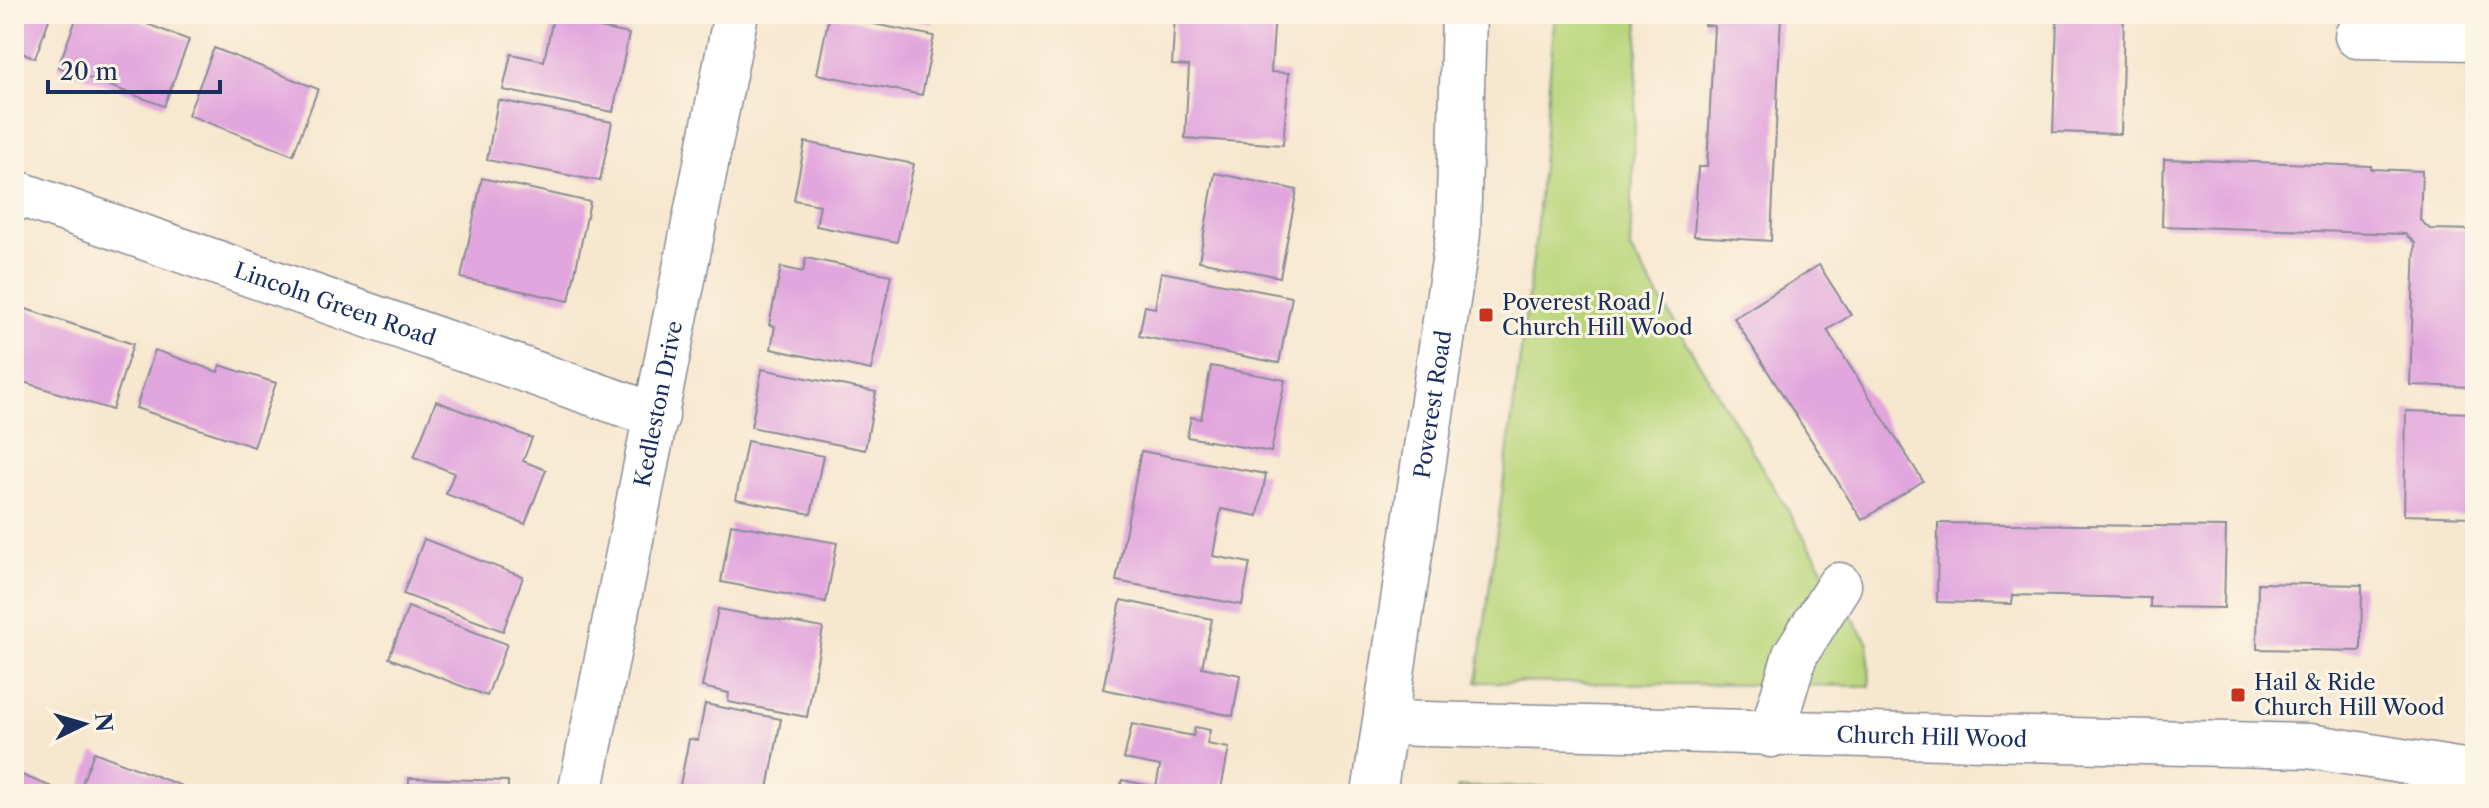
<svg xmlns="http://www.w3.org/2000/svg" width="2489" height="808" font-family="'Libre Caslon Text',serif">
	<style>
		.green { fill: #bad67c; stroke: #6a826d; stroke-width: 2 }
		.building { fill: #e1a6dd }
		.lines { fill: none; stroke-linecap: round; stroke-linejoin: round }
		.minor-casing { stroke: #898b96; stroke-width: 47 }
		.minor { stroke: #fff; stroke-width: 44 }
		.poi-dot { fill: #c8321e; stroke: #fcf5e5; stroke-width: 3 }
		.labels { text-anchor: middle; stroke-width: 6; stroke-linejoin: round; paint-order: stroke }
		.poi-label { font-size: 22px; fill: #1b2f5e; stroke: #fcf5e5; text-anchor: start }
		.street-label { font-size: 22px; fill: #1b2f5e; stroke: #fcf5e5 }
	</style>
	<rect width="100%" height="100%" fill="#fcf5e5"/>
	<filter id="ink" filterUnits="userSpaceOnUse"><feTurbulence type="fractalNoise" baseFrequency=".0125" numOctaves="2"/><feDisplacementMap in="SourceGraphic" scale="16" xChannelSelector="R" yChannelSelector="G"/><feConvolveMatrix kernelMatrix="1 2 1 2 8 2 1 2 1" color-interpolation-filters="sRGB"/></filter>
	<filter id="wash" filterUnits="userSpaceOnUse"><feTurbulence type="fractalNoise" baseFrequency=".006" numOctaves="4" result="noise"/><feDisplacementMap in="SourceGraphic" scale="32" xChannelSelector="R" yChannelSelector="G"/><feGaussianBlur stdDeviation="1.8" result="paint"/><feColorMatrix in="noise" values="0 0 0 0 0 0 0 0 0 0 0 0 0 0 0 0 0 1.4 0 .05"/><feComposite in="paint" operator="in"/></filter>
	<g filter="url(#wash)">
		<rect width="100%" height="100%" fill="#f7e7cf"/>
		<!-- green -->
		<g class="green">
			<path d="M1555,14H1639L1630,249L1868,643L1870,686L1477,682L1535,244Z"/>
			<path d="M1458,787H1691L1686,794H1456Z"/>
		</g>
		<g id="blocks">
			<!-- building -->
			<g class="building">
				<path d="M14,14H51L35,58L14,50Z"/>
				<path d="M78,14H121L189,40L164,106L58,67Z"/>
				<path d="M891,14H934L932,23Z"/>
				<path d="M1175,14H1275L1271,72L1289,73L1283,145L1185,138L1189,66L1172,65Z"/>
				<path d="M1704,14H1781L1771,241L1694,236L1698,167H1707L1714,26L1704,25Z"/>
				<path d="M2032,14H2124L2121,134L2053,132L2057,19L2032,18Z"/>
				<path d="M829,15L934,36L922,95L817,74Z"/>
				<path d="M553,18L629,34L613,112L503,90L511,54L544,61Z"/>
				<path d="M214,48L318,89L293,155L188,115Z"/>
				<path d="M498,100L612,122L600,181L487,160Z"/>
				<path d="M805,142L914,164L897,242L816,226L820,205L794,200Z"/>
				<path d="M2164,159L2371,166V169L2422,171L2420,220L2430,229L2475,230V387L2410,385L2415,243L2405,234L2162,226Z"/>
				<path d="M1215,173L1297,190L1280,277L1199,261Z"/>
				<path d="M482,178L590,202L569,301L461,278Z"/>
				<path d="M806,258L891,275L871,370L771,349L775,326L769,325L781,267L803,272Z"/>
				<path d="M1819,265L1851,315L1827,330L1923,481L1862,520L1734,318Z"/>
				<path d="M1161,272L1292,297L1279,363L1139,336L1145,306L1155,308Z"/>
				<path d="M26,309L133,344L112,410L14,379V348Z"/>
				<path d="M155,350L218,372L220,365L276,383L254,447L136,408Z"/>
				<path d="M1211,366L1285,380L1271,452L1187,437L1191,417L1201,419Z"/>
				<path d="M762,369L876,392L865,450L751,427Z"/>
				<path d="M436,401L532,438L523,461L546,470L525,524L446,494L454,473L414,457Z"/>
				<path d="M2406,411L2475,413L2472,517L2404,515Z"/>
				<path d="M747,441L823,456L811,514L736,499Z"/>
				<path d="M1141,451L1266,474L1258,516L1221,509L1213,556L1250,563L1242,605L1116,581Z"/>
				<path d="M1938,523L2226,527L2224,608L2150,607V598L2013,595L2012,604L1937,602Z"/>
				<path d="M731,524L837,543L826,602L721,582Z"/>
				<path d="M424,539L523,577L503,631L403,594Z"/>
				<path d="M2258,583L2362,585L2361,651L2257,649Z"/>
				<path d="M1121,600L1212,619L1202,667L1240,675L1233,716L1103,689Z"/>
				<path d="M408,607L507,644L487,696L389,658Z"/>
				<path d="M718,609L823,628L807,717L728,702L729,693L702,687Z"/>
				<path d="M705,704L781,719L767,794H726L680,785L689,739L698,740Z"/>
				<path d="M1132,724L1193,736L1195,727L1210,730L1207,744L1229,748L1220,794H1119L1122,780L1156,787L1160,766L1124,759Z"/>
				<path d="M94,752L182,786L179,794H78Z"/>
				<path d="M14,772L57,789L55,794H14Z"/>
				<path d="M409,778L508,781V794H409Z"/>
			</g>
		</g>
	</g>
	<g filter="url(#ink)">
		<use href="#blocks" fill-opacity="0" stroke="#898b96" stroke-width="2"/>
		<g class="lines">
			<defs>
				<g id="minor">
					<path d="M2357,36L2475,38"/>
					<path id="s1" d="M14,192L657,416"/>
					<path id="s2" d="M1386,723L2309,746L2475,773"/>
					<path d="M1771,735L1795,655L1839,585"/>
					<path id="s3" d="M580,794L736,14"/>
					<path id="s4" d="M1374,794L1458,234L1464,14"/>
				</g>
			</defs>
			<!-- minor casing -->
			<use href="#minor" class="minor-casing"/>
			<!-- minor -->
			<use href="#minor" class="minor"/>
		</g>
	</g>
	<!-- markers -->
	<g class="poi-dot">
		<rect x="1478" y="307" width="16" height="16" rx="4"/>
		<rect x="2230" y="687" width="16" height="16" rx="4"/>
	</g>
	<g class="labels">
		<!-- poi labels -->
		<g class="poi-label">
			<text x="1502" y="310">Poverest Road /<tspan x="1502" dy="25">Church Hill Wood</tspan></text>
			<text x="2254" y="690">Hail &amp; Ride<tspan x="2254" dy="25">Church Hill Wood</tspan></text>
		</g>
		<!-- street labels -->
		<g class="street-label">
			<text dy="8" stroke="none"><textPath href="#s1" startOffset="340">Lincoln Green Road</textPath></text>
			<text dy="8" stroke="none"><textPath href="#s3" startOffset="398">Kedleston Drive</textPath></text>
			<text dy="8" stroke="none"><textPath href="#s4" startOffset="394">Poverest Road</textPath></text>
			<text dy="8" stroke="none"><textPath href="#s2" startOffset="546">Church Hill Wood</textPath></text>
		</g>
	</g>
	<!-- margin -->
	<rect width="2489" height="808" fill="none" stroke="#fcf5e5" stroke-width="48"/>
	<!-- north arrow -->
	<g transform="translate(84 724) rotate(85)" stroke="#fcf5e5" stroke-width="6" paint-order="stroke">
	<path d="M0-6L14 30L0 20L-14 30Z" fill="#1b2f5e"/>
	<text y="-12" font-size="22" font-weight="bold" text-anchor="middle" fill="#1b2f5e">N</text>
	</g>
	<!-- scale -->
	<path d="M48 80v12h172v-12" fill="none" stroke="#1b2f5e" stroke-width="4"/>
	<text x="60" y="80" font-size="24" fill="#1b2f5e" stroke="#fcf5e5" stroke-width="6" paint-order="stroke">20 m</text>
</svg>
